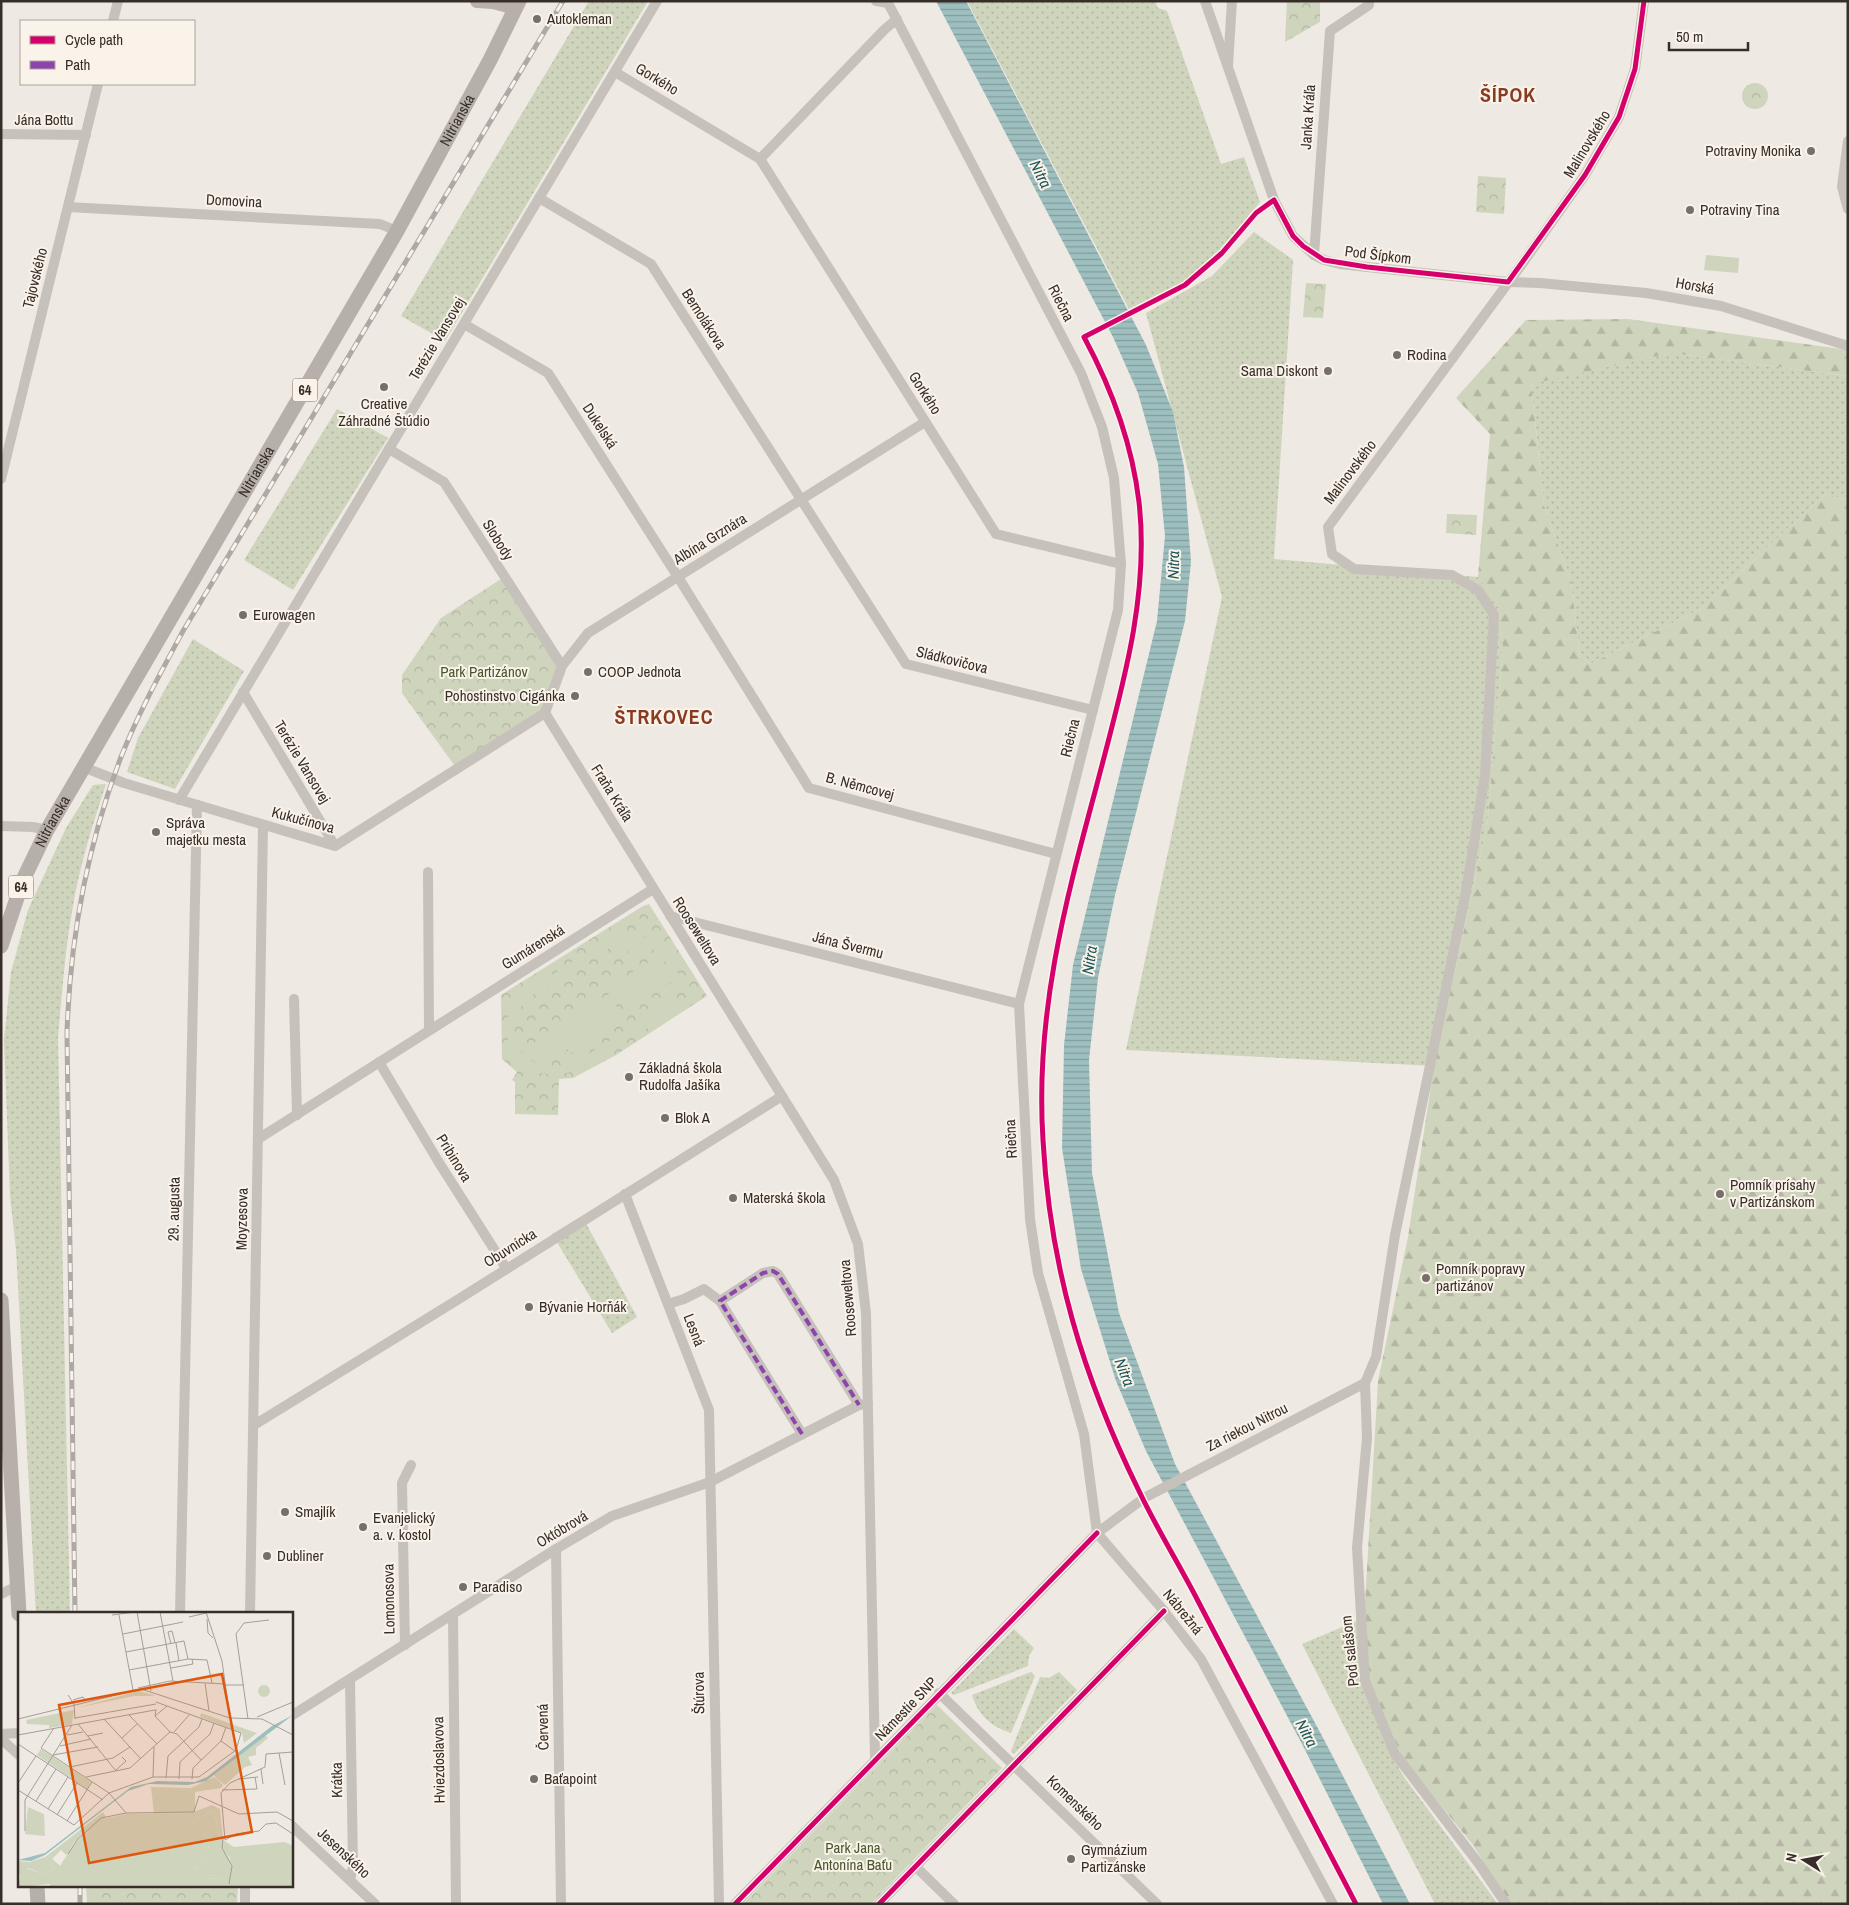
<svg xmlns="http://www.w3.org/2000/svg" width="1849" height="1905" font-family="'Archivo Narrow',sans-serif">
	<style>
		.grass { fill: url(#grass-dots) }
		.forest { fill: url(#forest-firs) }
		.park { fill: url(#park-crowns) }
		.pitch { fill: #cfd4bc; fill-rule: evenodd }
		.water { fill: url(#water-rules) }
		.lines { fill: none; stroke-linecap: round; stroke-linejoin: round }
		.street { stroke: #c7c1bb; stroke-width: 10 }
		.secondary { stroke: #b8b1ab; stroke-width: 14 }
		.primary { stroke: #b6afaa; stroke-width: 15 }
		.rail-casing { stroke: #afa9a5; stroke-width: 5 }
		.rail { stroke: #faf3ea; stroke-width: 3; stroke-dasharray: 9; stroke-linecap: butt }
		.quiet { stroke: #8e44ad; stroke-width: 4; stroke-dasharray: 8 4; stroke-linecap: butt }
		.cycleway-casing { stroke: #faf3ea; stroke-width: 8 }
		.cycleway { stroke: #d6006c; stroke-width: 5 }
		.poi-dot { fill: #786f6a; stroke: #faf3ea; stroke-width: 2 }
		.labels { text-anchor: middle; stroke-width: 4; stroke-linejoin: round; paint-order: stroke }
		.shield { fill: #faf3ea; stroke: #726963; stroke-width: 1 }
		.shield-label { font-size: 14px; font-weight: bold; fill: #382e29 }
		.poi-label { font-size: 15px; fill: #382e29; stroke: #faf3ea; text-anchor: start }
		.street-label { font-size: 15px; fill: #382e29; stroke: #faf3ea }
		.park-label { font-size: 15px; fill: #47572d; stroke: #faf3ea }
		.water-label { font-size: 16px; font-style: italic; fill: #1e565a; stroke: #faf3ea }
		.district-label { font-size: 20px; font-weight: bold; letter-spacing: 1px; fill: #883b21; stroke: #faf3ea }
		.inset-road { fill: none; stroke: #a59e99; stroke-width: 1 }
		.view { fill: #df570d; fill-opacity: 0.15; stroke: #df570d; stroke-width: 2.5 }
		.inset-edge { fill: none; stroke: #382e29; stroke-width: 2.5 }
	</style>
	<defs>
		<pattern id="grass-dots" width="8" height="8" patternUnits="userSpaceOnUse" patternTransform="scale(1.25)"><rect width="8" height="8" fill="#cfd4bc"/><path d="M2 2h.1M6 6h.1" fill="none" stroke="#b2b6a2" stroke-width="1.8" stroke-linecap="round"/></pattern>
		<pattern id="forest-firs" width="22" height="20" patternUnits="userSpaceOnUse" patternTransform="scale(1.25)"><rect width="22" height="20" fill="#cfd4bc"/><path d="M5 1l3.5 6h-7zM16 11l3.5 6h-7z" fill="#b2b6a2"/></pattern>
		<pattern id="park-crowns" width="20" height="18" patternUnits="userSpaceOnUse" patternTransform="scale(1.25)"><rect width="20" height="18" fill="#cfd4bc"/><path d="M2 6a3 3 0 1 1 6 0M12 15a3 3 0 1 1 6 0" fill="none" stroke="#b2b6a2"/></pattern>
		<pattern id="water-rules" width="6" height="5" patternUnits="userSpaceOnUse" patternTransform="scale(1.25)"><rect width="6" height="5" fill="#9ebfbf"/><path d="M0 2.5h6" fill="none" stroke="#829c9b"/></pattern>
	</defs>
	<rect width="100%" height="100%" fill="#eee9e3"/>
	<!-- grass -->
	<g class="grass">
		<path d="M589,1H648L445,341L401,316Z"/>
		<path d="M967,1H1155L1158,8L1167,11L1221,164L1244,157L1260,202L1218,253L1183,282L1129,309Z"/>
		<path d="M1254,232L1293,260L1274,559L1478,577L1498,603L1503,648L1487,826L1434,1066L1126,1050L1222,597L1146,313L1212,276Z"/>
		<path d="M1671,353L1848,376V500L1825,494L1701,609L1590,664L1579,652L1571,581L1544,506L1531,383Z"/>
		<path d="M337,409L388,438L293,590L244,560Z"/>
		<path d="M193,639L244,671L175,789L127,772L138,738Z"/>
		<path d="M106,784C93,824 80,864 73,906C65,949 62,994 58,1038L70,1614H36L16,1250L10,1195L4,1040L11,972L28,910L66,828L93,785Z"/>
		<path d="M582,1216L637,1317L612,1333L552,1234Z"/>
		<path d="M1359,1620V1678L1390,1753L1404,1777L1498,1904H1435L1302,1644Z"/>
		<path d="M1014,1629L1034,1648L1029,1656L1028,1666L954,1695L951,1693Z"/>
		<path d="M1031,1672L1035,1676L1011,1733C991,1727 978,1715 972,1695Z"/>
		<path d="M1059,1672L1077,1690L1014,1754L1011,1751L1040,1677L1049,1678Z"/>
	</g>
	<!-- forest -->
	<path class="forest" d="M1628,319L1848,350V376L1671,353L1531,384L1544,506L1571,581L1579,652L1590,664L1701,609L1825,494L1848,500V1904H1509L1473,1845L1403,1759L1368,1681L1364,1620L1378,1381L1408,1237L1434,1066L1487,826L1503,648L1498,603L1478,577L1490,434L1456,398L1526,320Z"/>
	<!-- park -->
	<g class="park">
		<path d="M1287,1H1320V22L1285,42Z"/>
		<circle cx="1755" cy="96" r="13"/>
		<path d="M1478,176L1506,178L1504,214L1476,212Z"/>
		<path d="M1306,283L1326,284L1323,318L1303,317Z"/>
		<path d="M1447,514L1477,515L1476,535L1446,533Z"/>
		<path d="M504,577L562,666L545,713L457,769L402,693V675L441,618Z"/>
		<path d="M649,904L707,996L616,1055L573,1078L559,1079L558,1115L515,1114V1082L512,1080L517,1072L502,1059L501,995L643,906Z"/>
		<path d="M937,1705L1002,1768L871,1904H743Z"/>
		<path d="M86,1886H238L237,1904H87Z"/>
	</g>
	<!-- pitch -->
	<g class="pitch">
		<path d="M1706,255L1739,258L1738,273L1704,270Z"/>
		<path d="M622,934C665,935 690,961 673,1005L677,1011L574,1071C524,1088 487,1041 518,996L612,937ZM637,942L627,950L630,956L646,945C659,951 670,963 671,978L657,957L612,985L628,1010L671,982C670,994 666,1002 658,1011L571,1065C525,1079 496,1032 529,997L615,945Z"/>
		<path d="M609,994L625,1021L570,1054L555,1027Z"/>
		<path d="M554,1031L567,1052L546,1064L543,1058L537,1061L532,1052L537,1049L533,1043Z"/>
	</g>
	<!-- water -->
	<path class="water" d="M936,1H966L1146,345L1173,412L1184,467L1191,562L1185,621L1115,895L1098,978L1089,1060L1092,1173L1119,1313L1175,1464L1321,1734L1410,1904H1383L1301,1742L1146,1451L1116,1381L1081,1269L1062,1148L1064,1045L1073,965L1157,621L1165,536L1158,464L1138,393L1113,337Z"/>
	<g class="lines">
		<!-- street -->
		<g class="street">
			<path d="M876,1L888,3L1081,373L1102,427L1114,478L1121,564L1118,610L1019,1004L1030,1219L1038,1273L1084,1434L1097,1533L1164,1611L1201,1659L1333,1904"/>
			<path d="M1205,1L1274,200L1293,236L1314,255L1324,260L1340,264L1367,267L1508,282L1540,283L1646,293L1721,306L1848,346"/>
			<path d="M113,21L118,1"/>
			<path d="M1228,65L1232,1"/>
			<path d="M615,72L760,159L996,534L1121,564"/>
			<path d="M1,134L86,135"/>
			<path d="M1848,141L1842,187L1848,209"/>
			<path d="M760,159L884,30L897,19"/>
			<path d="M539,198L651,264L906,664L1093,710"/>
			<path d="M68,207L380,224L397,231"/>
			<path d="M1314,255L1330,31L1369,5V1"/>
			<path d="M464,324L548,373L678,577L809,788L1056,854"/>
			<path d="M389,449L444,482L562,666"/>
			<path d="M1,479L98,84"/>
			<path d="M243,692L335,846"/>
			<path d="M545,713L834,1180L858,1244L866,1313L875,1760"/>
			<path d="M545,713L562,666L588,633L925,422"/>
			<path d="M83,767L124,783L335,846L545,713"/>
			<path d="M179,800L657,1"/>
			<path d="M1,826L33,827L47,830"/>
			<path d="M428,872L429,1030"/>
			<path d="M670,916L1019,1004"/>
			<path d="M294,999L297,1115"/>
			<path d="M379,1062L438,1161L506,1268"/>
			<path d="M258,1139L653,889"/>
			<path d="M625,1194L709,1410L719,1904"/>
			<path d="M720,1301L763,1273L773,1271L778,1274L859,1405"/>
			<path d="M668,1304L684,1299L704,1289L720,1301L802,1434"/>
			<path d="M254,1425L454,1302L782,1096"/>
			<path d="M556,1549L561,1904"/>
			<path d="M1,1594L17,1586"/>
			<path d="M180,1614L197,805"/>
			<path d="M250,1614L263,825"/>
			<path d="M453,1615L456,1904"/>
			<path d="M405,1645L402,1483L411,1465"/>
			<path d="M350,1681L353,1866L350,1880"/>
			<path d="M939,1693L1157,1904"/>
			<path d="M291,1716L556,1549L612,1516L710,1482L859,1405L868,1404"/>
			<path d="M1,1734L19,1733"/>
			<path d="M1,1739L19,1755"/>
			<path d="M291,1825L375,1904"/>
			<path d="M915,1866L954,1904"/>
			<path d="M245,1904V1886"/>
			<path d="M735,1904L1097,1533L1144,1498L1365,1383"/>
			<path d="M879,1904L1164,1611"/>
			<path d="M1506,1904L1479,1864L1395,1754L1365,1681L1357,1548L1367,1438L1365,1383L1376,1357L1395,1235L1466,891L1485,775L1494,615L1478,590L1452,575L1354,569L1332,554L1328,527L1522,264L1585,175L1619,117L1635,69L1644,1"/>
		</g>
		<!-- secondary -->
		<path class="secondary" d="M477,1L493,2L516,8"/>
		<!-- primary -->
		<g class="primary">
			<path id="s1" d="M1,946L23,880L47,830L397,231L490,60L519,1"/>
			<path d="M1,1300L19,1614"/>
			<path d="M37,1886L38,1904"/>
		</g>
		<defs>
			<g id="rail">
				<path d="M75,1614L67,1033C70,938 87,846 121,757C138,714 161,672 183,631L563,1"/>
				<path d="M80,1886V1904"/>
			</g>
		</defs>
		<!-- rail casing -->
		<use href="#rail" class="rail-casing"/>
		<!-- rail -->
		<use href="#rail" class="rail"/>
		<!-- quiet -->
		<path class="quiet" d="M802,1434L720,1301L763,1273L773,1271L778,1274L859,1405"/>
		<defs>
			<g id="cycleway">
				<path d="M735,1904L1097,1533"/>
				<path d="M879,1904L1164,1611"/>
				<path d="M1356,1904C1304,1803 1251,1702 1198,1601C1179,1564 1157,1529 1139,1491C1083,1377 1050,1268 1043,1140C1035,1017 1064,906 1096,788C1120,695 1150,599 1139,502C1132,443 1112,389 1084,337L1185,285L1222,253L1256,213L1274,200L1293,236L1303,246L1324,260L1367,267L1508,282L1585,175L1619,117L1635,69L1644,1"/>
			</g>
		</defs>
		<!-- cycleway casing -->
		<use href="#cycleway" class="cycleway-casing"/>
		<!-- cycleway -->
		<use href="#cycleway" class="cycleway"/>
	</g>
	<!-- markers -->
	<g class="poi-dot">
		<circle cx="537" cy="19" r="5"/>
		<circle cx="1811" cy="151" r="5"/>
		<circle cx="1690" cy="210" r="5"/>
		<circle cx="1397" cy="355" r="5"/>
		<circle cx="1328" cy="371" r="5"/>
		<circle cx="384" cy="387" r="5"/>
		<circle cx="243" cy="615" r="5"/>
		<circle cx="588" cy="672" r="5"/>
		<circle cx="575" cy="696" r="5"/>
		<circle cx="156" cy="832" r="5"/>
		<circle cx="629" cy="1077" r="5"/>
		<circle cx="665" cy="1118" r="5"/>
		<circle cx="1720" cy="1194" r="5"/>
		<circle cx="733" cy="1198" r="5"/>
		<circle cx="1426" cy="1278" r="5"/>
		<circle cx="529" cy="1307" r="5"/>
		<circle cx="285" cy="1512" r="5"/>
		<circle cx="363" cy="1527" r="5"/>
		<circle cx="267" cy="1556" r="5"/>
		<circle cx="463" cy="1587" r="5"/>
		<circle cx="534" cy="1779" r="5"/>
		<circle cx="1071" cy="1859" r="5"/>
	</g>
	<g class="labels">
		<!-- shield labels -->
		<g class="shield">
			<rect x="292.5" y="378.5" width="25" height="23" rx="4"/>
			<rect x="8.5" y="875.5" width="25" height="23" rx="4"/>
		</g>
		<g class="shield-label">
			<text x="305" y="395">64</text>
			<text x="21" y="892">64</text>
		</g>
		<!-- poi labels -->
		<g class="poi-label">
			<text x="547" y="24">Autokleman</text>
			<text x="1801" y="156" text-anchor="end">Potraviny Monika</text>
			<text x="1700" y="215">Potraviny Tina</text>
			<text x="1407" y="360">Rodina</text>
			<text x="1318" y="376" text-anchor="end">Sama Diskont</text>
			<text x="384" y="409" text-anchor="middle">Creative<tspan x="384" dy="17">Záhradné Štúdio</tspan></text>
			<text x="253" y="620">Eurowagen</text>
			<text x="598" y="677">COOP Jednota</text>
			<text x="565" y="701" text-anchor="end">Pohostinstvo Cigánka</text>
			<text x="166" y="828">Správa<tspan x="166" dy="17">majetku mesta</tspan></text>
			<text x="639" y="1073">Základná škola<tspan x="639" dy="17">Rudolfa Jašíka</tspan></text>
			<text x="675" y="1123">Blok A</text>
			<text x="1730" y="1190">Pomník prísahy<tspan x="1730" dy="17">v Partizánskom</tspan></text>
			<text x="743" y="1203">Materská škola</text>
			<text x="1436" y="1274">Pomník popravy<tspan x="1436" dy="17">partizánov</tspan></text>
			<text x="539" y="1312">Bývanie Horňák</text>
			<text x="295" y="1517">Smajlík</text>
			<text x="373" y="1523">Evanjelický<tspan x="373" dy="17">a. v. kostol</tspan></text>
			<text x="277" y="1561">Dubliner</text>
			<text x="473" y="1592">Paradiso</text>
			<text x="544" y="1784">Baťapoint</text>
			<text x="1081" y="1855">Gymnázium<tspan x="1081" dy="17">Partizánske</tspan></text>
		</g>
		<!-- street labels -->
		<g class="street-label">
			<text transform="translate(657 79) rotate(31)" y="5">Gorkého</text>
			<text transform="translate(1308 117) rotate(-86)" y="5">Janka Kráľa</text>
			<text x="44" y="125">Jána Bottu</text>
			<text dy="5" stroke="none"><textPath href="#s1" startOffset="945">Nitrianska</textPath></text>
			<text transform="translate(1587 144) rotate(-59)" y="5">Malinovského</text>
			<text transform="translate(234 201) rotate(3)" y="5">Domovina</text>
			<text transform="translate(1378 255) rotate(7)" y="5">Pod Šípkom</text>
			<text transform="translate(35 278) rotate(-76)" y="5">Tajovského</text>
			<text transform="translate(1695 286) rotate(10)" y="5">Horská</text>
			<text transform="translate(1061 303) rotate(63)" y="5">Riečna</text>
			<text transform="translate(704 319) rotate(57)" y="5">Bernolákova</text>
			<text transform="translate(437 339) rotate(-59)" y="5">Terézie Vansovej</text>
			<text transform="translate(925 393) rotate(58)" y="5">Gorkého</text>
			<text transform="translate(600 426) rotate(57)" y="5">Dukelská</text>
			<text dy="5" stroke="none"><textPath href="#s1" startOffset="540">Nitrianska</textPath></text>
			<text transform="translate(1350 472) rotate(-53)" y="5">Malinovského</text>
			<text transform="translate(710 539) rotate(-32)" y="5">Albína Grznára</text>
			<text transform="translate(498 540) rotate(58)" y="5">Slobody</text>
			<text transform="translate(952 660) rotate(14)" y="5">Sládkovičova</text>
			<text transform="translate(1070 738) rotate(-76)" y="5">Riečna</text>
			<text transform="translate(302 762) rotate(59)" y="5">Terézie Vansovej</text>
			<text transform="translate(860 786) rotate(15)" y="5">B. Němcovej</text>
			<text transform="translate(612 793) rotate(58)" y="5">Fraňa Kráľa</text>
			<text transform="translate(303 820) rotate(15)" y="5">Kukučínova</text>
			<text dy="5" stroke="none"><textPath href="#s1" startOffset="135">Nitrianska</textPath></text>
			<text transform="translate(697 931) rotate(58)" y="5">Rooseweltova</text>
			<text transform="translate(848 945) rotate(14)" y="5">Jána Švermu</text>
			<text transform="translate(533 947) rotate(-32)" y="5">Gumárenská</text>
			<text transform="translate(1011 1139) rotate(-93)" y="5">Riečna</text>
			<text transform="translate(454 1158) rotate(58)" y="5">Pribinova</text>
			<text transform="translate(174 1209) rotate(-89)" y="5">29. augusta</text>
			<text transform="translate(242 1219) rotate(-89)" y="5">Moyzesova</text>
			<text transform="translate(510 1248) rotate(-32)" y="5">Obuvnícka</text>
			<text transform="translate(848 1298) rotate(-95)" y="5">Rooseweltova</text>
			<text transform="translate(694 1330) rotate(69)" y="5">Lesná</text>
			<text transform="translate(1247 1427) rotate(-27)" y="5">Za riekou Nitrou</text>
			<text transform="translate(562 1529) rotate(-31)" y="5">Októbrová</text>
			<text transform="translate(389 1599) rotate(-91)" y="5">Lomonosova</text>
			<text transform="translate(1183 1612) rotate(51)" y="5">Nábrežná</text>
			<text transform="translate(1350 1651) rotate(-96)" y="5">Pod salašom</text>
			<text transform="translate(699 1693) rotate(-91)" y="5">Štúrova</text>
			<text transform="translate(906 1709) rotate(-46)" y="5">Námestie SNP</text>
			<text transform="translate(543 1727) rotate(-91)" y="5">Červená</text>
			<text transform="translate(439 1760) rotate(-91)" y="5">Hviezdoslavova</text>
			<text transform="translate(337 1780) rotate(-91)" y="5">Krátka</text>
			<text transform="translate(1075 1803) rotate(44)" y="5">Komenského</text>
			<text transform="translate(344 1853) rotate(43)" y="5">Jesenského</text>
		</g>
		<!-- park labels -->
		<g class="park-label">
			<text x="484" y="677">Park Partizánov</text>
			<text x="853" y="1853">Park Jana<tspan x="853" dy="17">Antonína Baťu</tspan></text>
		</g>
		<!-- water labels -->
		<g class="water-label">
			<text transform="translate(1041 174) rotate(64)" y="6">Nitra</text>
			<text transform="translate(1173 565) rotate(-89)" y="6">Nitra</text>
			<text transform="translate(1089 960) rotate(-81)" y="6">Nitra</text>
			<text transform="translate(1125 1372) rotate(69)" y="6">Nitra</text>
			<text transform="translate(1307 1733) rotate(62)" y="6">Nitra</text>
		</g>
		<!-- district labels -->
		<g class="district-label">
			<text x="1508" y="102">ŠÍPOK</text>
			<text x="664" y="724">ŠTRKOVEC</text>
		</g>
	</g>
	<!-- overview -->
	<g transform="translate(18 1612)">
		<rect width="275" height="275" fill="#eee9e3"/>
		<path d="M121,79L138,84H116L58,96ZM183,101L239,121L226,131L224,121L182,105ZM247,123L250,126L238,136V143L230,145L234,153L227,155L207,173L199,167L196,163ZM196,165L205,173L203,176L177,180V200L136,202L133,175L173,176ZM196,199L202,227L196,239L204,237L211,246L213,256L202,267L190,266V245L180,258L176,256L190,239L192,226L173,209ZM85,200L88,205L56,230L50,241L48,243L43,238L34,247L30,243ZM27,245L37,257L23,261L10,256L0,264V249L12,250Z" fill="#cfd4bc"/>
		<path d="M194,193L202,197L205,228L216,235L267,230L275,234V275H32V272L0,275L4,255L23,261L37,257L27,245L30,243L42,254L56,232L83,207L108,202L173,201ZM196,199L202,226L195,240L204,237L212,246L213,255L202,267L190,266V245L180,258L176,256L190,239L192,226L173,209Z" fill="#cfd4bc" fill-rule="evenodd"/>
		<path d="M56,98L54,112L31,116V113L9,112L8,108ZM23,137L73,170L69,177L19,143Z" fill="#cfd4bc"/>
		<path d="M240 79a6 6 0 1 1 12 0a6 6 0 1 1-12 0ZM10,195L26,202L27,224L7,222Z" fill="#cfd4bc"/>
		<path d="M275,103L188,169L170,173L131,172L110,179L27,243L13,249L0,248L27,241L113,175L139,169L177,170L189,165L254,114Z" fill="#9ebfbf"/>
		<path class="inset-road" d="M119,0L133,79M142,0L155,69M188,0L204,49L212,106M94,3L117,0M101,3L115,78M171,5L188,1M189,7L190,21L195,26M105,22L165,10M158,31L161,49M153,32L150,20L154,19L157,31M108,40L166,29L170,47M153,56L175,52L174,47M111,58L170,47L189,48L194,71M187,71L191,99M208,73H226M120,76L152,69L207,72M50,83L56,92L57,107M55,88L65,85L68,89M138,97L137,104L152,120M111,103L139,132M137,104L149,94M239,105L275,90M57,106L138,92M0,107L123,77L212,106L244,107L275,123M86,107L123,147M230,107L218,22L226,11L251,8M60,112L98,159M36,116L23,136L91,181L108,201M152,120L159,122L183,148M156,120L172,102M0,123L137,98M49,123L65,120M70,124L85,121M104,126L119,112M203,129L217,139M0,132L85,188M42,134L73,127M275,140L248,142L247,155L212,171L203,181L207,228L218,222L241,219L248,212L258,211L275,222M261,141L267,173M35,143L80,135M52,155L95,146L112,135M243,157L245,172M98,158L108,149L104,145M68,165L112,156L152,120M135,165L136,135M148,166L150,144L181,115L184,107M161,167L162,150L192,122L196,111M174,167L175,156L203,129L208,115M221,167L240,165M0,171L18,144M0,178L56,213L91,181M204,178L239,177L237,165M91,181L135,165H181L218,138L223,121L138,90M18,189L38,157M30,197L50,165M39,203L59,171M49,209L74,170M7,219V188L54,113M205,226L204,236L214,254L211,272M50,242L59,228L83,206L108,201L176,200L181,184L221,202L259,200L275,209"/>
		<path class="view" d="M204,62L234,220L71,251L41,93Z"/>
		<rect width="275" height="275" class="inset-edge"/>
	</g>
	<!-- border -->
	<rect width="1849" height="1905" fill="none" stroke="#382e29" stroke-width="5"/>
	<!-- legend -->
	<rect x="20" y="20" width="175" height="65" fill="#faf3ea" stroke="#aca49d"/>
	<rect x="30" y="36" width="25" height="8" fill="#d6006c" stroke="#aca49d"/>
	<text x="65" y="45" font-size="15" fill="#382e29">Cycle path</text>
	<rect x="30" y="61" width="25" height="8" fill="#8e44ad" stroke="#aca49d"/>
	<text x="65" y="70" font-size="15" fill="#382e29">Path</text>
	<!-- north arrow -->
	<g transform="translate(1804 1860) rotate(281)" stroke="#faf3ea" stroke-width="4" paint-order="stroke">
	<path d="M0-4L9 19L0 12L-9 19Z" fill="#382e29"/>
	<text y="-8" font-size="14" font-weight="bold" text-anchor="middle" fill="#382e29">N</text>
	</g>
	<!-- scale -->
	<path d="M1669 42v8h79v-8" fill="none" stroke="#382e29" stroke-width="2.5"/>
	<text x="1676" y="42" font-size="15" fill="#382e29" stroke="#faf3ea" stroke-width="4" paint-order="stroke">50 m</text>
</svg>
